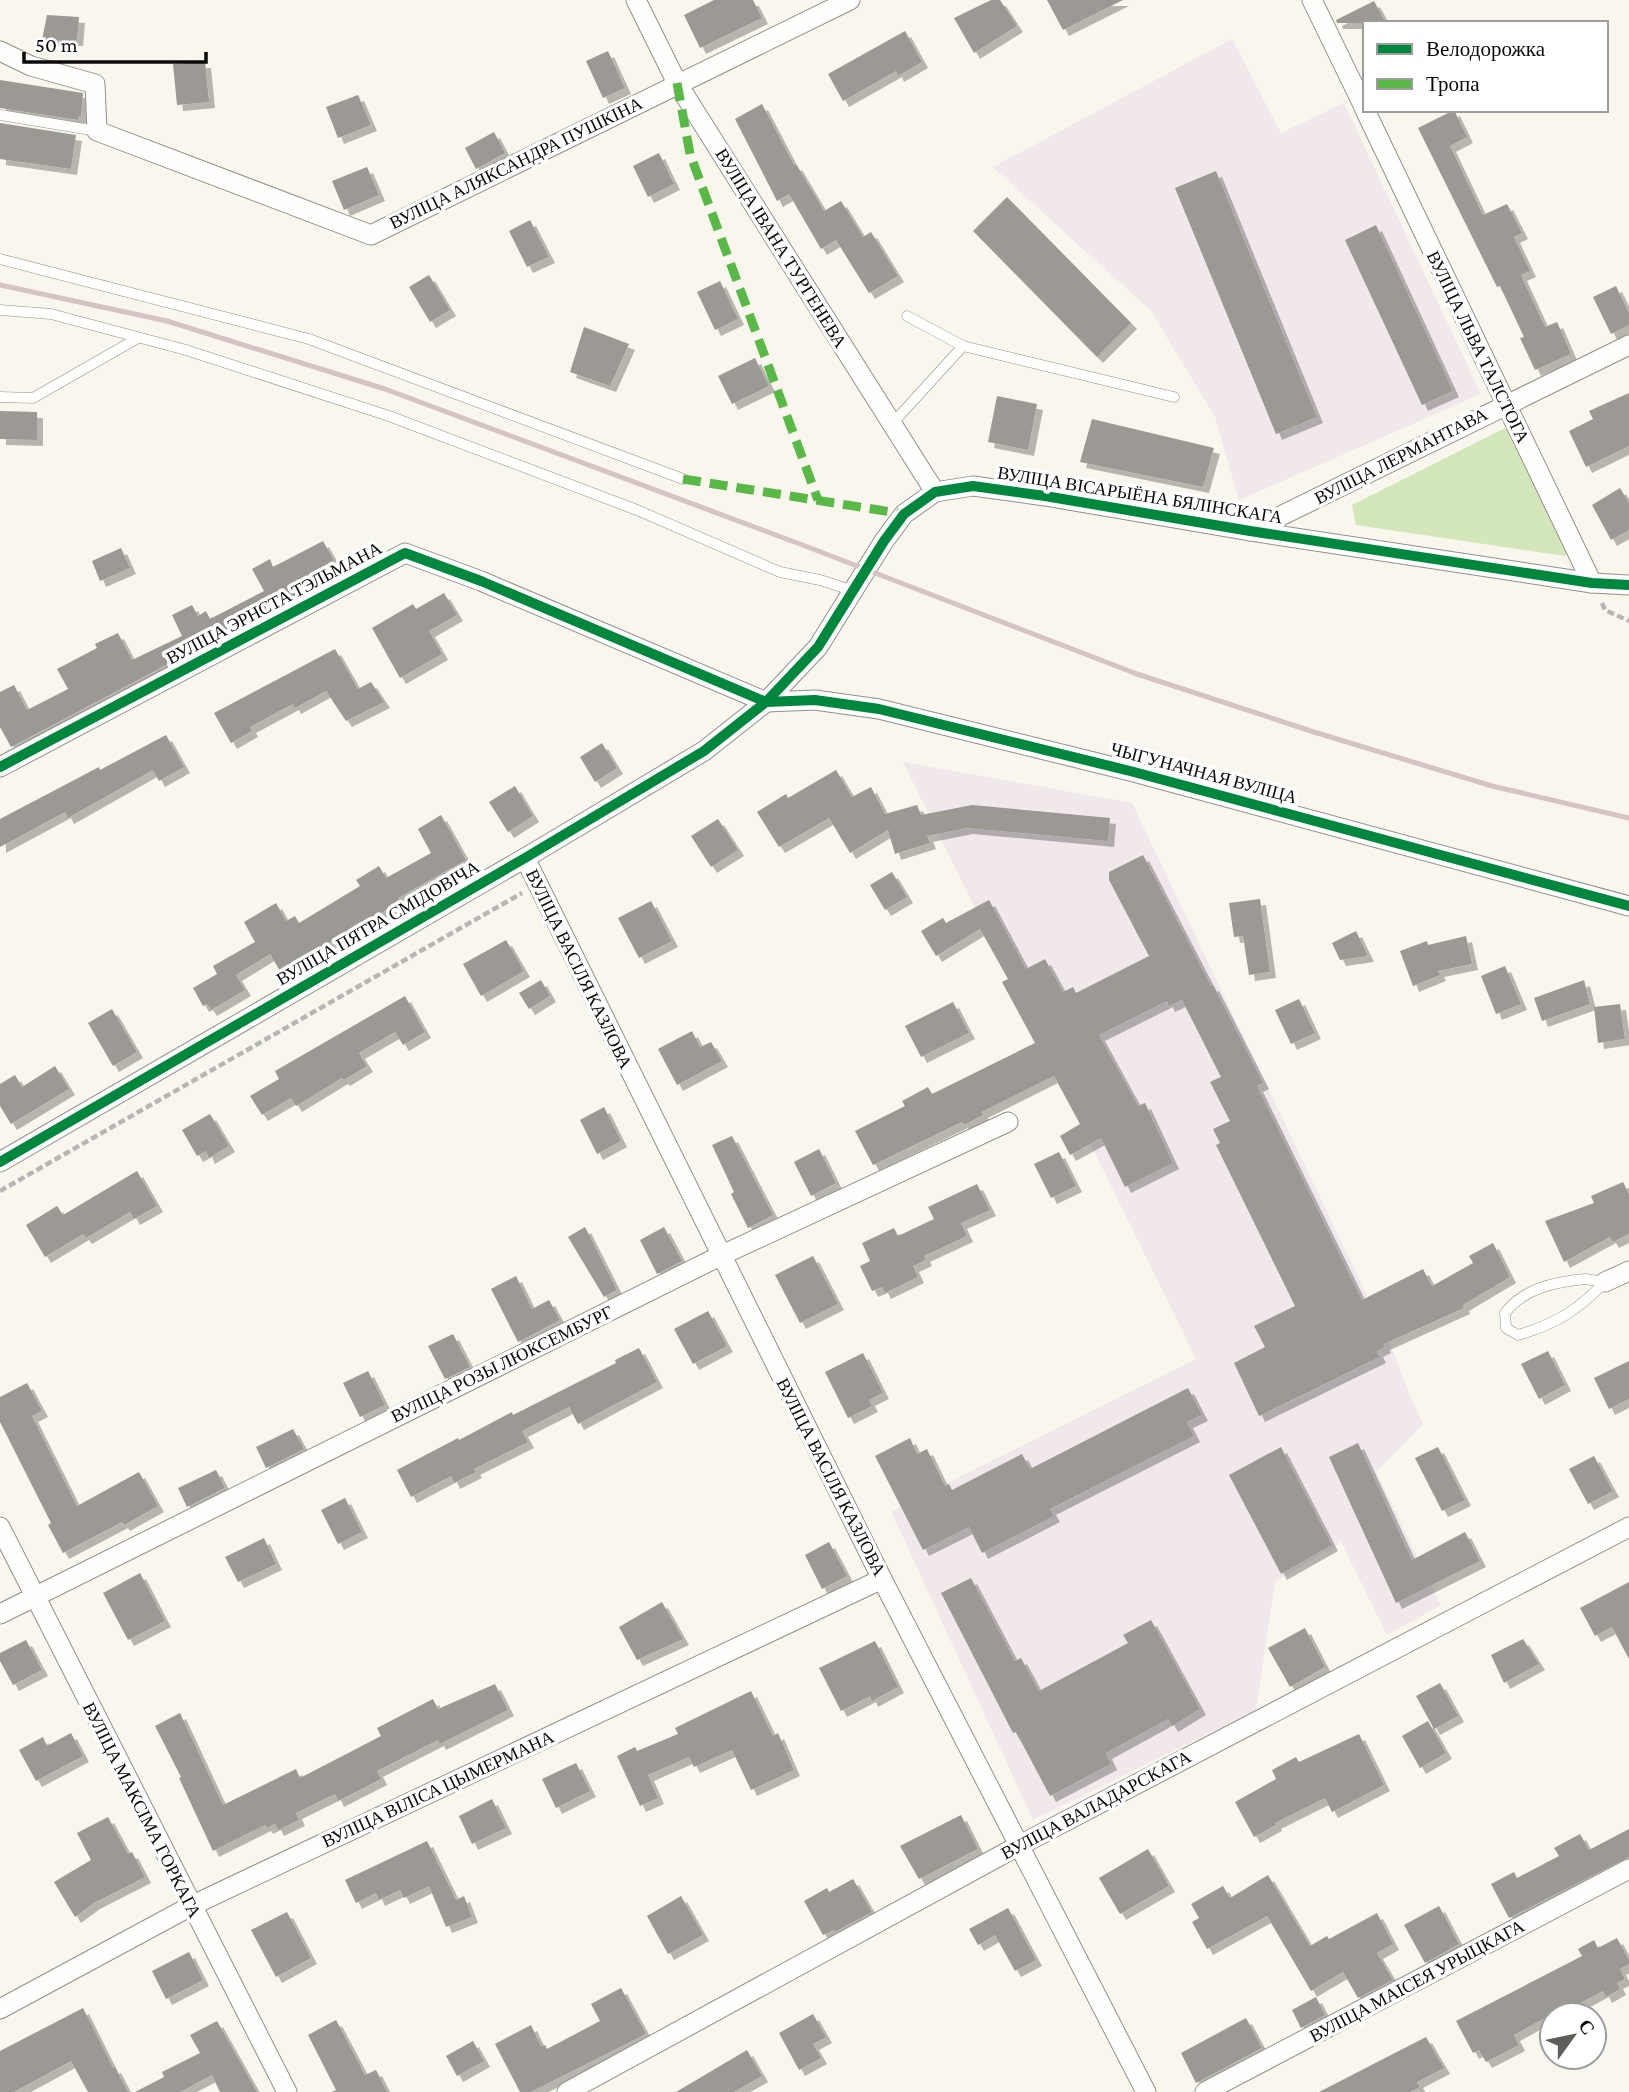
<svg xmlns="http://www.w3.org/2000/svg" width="1629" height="2092" font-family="'Crimson Pro',serif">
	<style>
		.industrial { fill: #f0e8eb }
		.forest { fill: #d4e7ba }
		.building { fill: #9c9893; filter: url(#shadow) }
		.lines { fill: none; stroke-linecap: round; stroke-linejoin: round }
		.lane-casing { stroke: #92908c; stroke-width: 11 }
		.street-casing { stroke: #92908c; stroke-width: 21 }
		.path { stroke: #b7b6b5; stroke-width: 4.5; stroke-dasharray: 7 3.5; stroke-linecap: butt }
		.lane { stroke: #fefefc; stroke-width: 10 }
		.street { stroke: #fefefc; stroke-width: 19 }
		.rail { stroke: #d6c3c4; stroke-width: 5 }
		.quiet { stroke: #58b947; stroke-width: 9; stroke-dasharray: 18 9; stroke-linecap: butt }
		.cycleway-casing { stroke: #fff; stroke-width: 15 }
		.cycleway { stroke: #00873e; stroke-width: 10 }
		.labels { text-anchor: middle; stroke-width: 7; stroke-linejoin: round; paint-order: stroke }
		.street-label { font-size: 18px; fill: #0a0a0a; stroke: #fff }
	</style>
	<defs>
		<filter id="shadow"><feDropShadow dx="6" dy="6" stdDeviation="0" flood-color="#0004"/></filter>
	</defs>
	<rect width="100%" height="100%" fill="#f9f6ed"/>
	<!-- industrial -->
	<g class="industrial">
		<path d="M1232,39L1281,133L1344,103L1481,394L1239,500L1215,417L1151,311L993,167Z"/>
		<path d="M903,762L1132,803L1391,1346L1411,1398L1423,1424L1376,1472L1441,1605L1387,1635L1341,1542L1275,1582L1256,1710L1033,1820L891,1511L1196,1359Z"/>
	</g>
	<!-- forest -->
	<path class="forest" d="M1505,428L1515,436L1571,550L1565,556L1356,525L1352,505Z"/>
	<!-- building -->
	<g class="building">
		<path d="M714,0H753L762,18L700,48L684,15Z"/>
		<path d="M991,0H1000L1017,26L974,53L954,18Z"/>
		<path d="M1047,0H1123L1063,30Z"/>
		<path d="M1374,1L1386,23H1337L1336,20Z"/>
		<path d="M47,15L79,17L77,40H42Z"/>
		<path d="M905,31L922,62L898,76L896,71L843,101L828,74Z"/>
		<path d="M608,51L625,88L603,98L586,61Z"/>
		<path d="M205,62L209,102L177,105L173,64Z"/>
		<path d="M0,80L83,93L81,117L79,116L78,120L0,108Z"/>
		<path d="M358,95L371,125L338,138L326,107Z"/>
		<path d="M762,104L794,165L796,164L824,211L841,201L863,237L871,232L898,276L869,293L836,240L821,249L789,194L777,201L735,119Z"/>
		<path d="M1454,110L1467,137L1450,146L1483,215L1507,204L1522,233L1514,237L1530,271L1521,275L1545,327L1557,322L1571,354L1535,370L1520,338L1524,337L1500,286L1497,287L1418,128Z"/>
		<path d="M0,123L76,135L71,169L0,159Z"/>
		<path d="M494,132L505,153L476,169L465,148Z"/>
		<path d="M659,153L674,184L648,197L633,166Z"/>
		<path d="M367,167L379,195L344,210L332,181Z"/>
		<path d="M1216,171L1317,417L1276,434L1175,188Z"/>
		<path d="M1007,197L1131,323L1097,357L973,231Z"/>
		<path d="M530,220L549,257L527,267L509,231Z"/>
		<path d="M1376,225L1453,391L1422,405L1345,240Z"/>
		<path d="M429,275L450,310L430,322L409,287Z"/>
		<path d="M720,281L738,319L715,330L697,292Z"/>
		<path d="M1616,286L1629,313V325L1611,334L1593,297Z"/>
		<path d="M584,327L629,344L610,386L570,372Z"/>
		<path d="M755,358L769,386L732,404L718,376Z"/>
		<path d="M1629,393V446L1586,467L1569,431L1593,419L1589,411Z"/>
		<path d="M997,396L1037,404L1028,450L988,442Z"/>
		<path d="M0,411L37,412V440L0,439Z"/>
		<path d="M1092,419L1214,448L1203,487L1080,462Z"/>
		<path d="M1620,488L1629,503V530L1611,540L1592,505Z"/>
		<path d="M323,541L341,573L11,747L0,727V692L14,685L27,710L68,689L57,669L97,648L95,644L118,633L132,660L182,636L172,615L192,605L198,616L206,611L210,619L264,591L252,569L270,559L273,567Z"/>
		<path d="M121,548L130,568L100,581L92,561Z"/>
		<path d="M444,593L457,615L429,631L442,654L400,678L372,628L413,604L416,609Z"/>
		<path d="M335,649L358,689L371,682L384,702L346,721L326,691L295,708L293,704L250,727L252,731L231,743L214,713Z"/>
		<path d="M166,735L184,767L159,781L153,770L68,818L65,812L0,847V819L99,767L100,770Z"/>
		<path d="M602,743L617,768L595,782L580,757Z"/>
		<path d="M836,770L852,797L871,787L885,814L917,805L921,815L972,805L1110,818L1108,841L967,828L927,836L930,843L895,854L888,830L850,853L829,818L779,847L757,812L786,794L788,798Z"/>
		<path d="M515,786L533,816L508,832L489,802Z"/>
		<path d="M441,815L466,860L398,898L400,902L280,971L270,954L236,975L245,990L211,1010L207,1004L203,1006L193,988L217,974L213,966L255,942L244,922L276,903L286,921L295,916L299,923L360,886L356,880L379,866L386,878L431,853L418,829Z"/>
		<path d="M718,819L738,850L711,867L691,836Z"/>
		<path d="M1143,855L1211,986L1213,985L1263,1083L1257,1086L1362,1300L1423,1269L1432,1286L1473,1263L1469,1256L1493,1243L1510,1277L1463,1305L1464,1308L1384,1344L1385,1347L1377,1351L1380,1357L1259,1416L1234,1363L1265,1347L1254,1326L1295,1306L1216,1145L1220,1143L1213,1129L1230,1121L1210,1082L1221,1077L1182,1000L1169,1006L1167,1001L1099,1035L1138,1106L1145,1103L1173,1163L1125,1187L1101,1138L1070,1155L1060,1136L1080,1124L1054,1076L982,1112L983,1115L964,1125L962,1122L873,1165L855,1131L905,1106L902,1101L928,1087L932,1094L1035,1043L1002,982L1008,979L980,929L936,956L921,931L943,918L946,923L989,900L1026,969L1045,959L1063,992L1073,987L1076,993L1149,956L1109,880V872Z"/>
		<path d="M892,872L907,897L885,910L870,885Z"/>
		<path d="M1260,899L1270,972L1249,975L1243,936L1234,937L1229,903Z"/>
		<path d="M651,901L672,941L639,958L618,918Z"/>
		<path d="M1356,931L1368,956L1340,960L1332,943Z"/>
		<path d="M1466,936L1472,964L1438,971L1440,975L1413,986L1400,951L1427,941L1428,945Z"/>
		<path d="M506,940L524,971L481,996L463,964Z"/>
		<path d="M1505,966L1521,1004L1496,1014L1481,976Z"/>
		<path d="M541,980L550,996L529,1009L519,993Z"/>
		<path d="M1584,980L1590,1004L1542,1021L1534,998Z"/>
		<path d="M405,996L425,1032L403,1045L395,1032L359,1053L367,1066L344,1080L342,1078L296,1106L291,1098L262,1115L250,1096L279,1079L275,1071Z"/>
		<path d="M1299,999L1315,1033L1291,1044L1275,1010Z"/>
		<path d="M953,1002L969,1033L921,1057L905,1026Z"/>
		<path d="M1620,1004L1625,1039L1598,1043L1594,1007Z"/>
		<path d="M112,1009L137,1052L113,1066L88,1023Z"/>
		<path d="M692,1031L700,1047L711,1042L722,1061L677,1085L658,1049Z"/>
		<path d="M55,1066L69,1089L11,1124L0,1106V1084L15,1075L22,1087Z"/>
		<path d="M604,1107L621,1141L597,1154L580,1120Z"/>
		<path d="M210,1114L229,1146L209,1158L206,1151L197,1156L182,1130Z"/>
		<path d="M732,1136L773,1215L748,1228L731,1194L734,1192L712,1145Z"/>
		<path d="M819,1149L836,1183L811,1196L794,1162Z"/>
		<path d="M1059,1152L1076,1186L1051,1198L1034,1164Z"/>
		<path d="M137,1171L157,1206L134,1219L130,1212L86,1238L83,1234L45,1257L26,1225L57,1206L63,1215Z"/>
		<path d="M1623,1182L1629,1194V1234L1613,1242L1610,1237L1564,1262L1545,1221L1594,1203L1591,1196Z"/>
		<path d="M977,1184L990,1210L961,1223L967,1236L924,1256L926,1260L913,1266L918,1277L885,1293L882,1287L872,1291L860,1266L870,1261L862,1243L894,1228L898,1236L934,1219L928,1207Z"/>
		<path d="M585,1227L617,1290L604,1297L568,1237Z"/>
		<path d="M664,1227L682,1261L657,1274L640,1240Z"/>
		<path d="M813,1256L838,1304L800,1323L775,1275Z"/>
		<path d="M516,1276L532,1309L549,1300L560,1320L518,1342L491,1289Z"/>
		<path d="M708,1311L727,1346L693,1364L674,1329Z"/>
		<path d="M453,1334L470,1367L445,1379L428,1346Z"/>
		<path d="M639,1348L657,1382L578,1424L569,1407L522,1431L528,1442L474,1469L476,1472L454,1483L451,1476L411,1497L397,1470L458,1438L459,1440L512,1412L513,1415L616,1363L615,1360Z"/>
		<path d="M1548,1351L1565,1385L1539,1399L1521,1364Z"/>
		<path d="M863,1353L883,1393L869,1400L872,1406L848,1418L825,1372Z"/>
		<path d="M1629,1361V1399L1609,1409L1594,1378Z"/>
		<path d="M368,1371L385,1405L360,1417L343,1383Z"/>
		<path d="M27,1383L42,1411L32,1416L77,1506L139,1472L158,1506L124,1525L122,1522L63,1553L48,1525L51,1523L0,1422V1397Z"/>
		<path d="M1188,1388L1202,1415L1187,1422L1194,1436L1050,1509L1054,1516L982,1553L969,1527L923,1550L875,1456L910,1438L917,1454L927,1449L945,1486L949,1484L952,1490L1022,1454L1030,1469Z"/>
		<path d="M293,1429L304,1449L266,1468L256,1447Z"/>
		<path d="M1358,1443L1412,1560L1465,1532L1480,1561L1396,1603L1329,1457Z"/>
		<path d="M1281,1447L1332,1545L1281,1574L1229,1475Z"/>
		<path d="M1438,1447L1465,1500L1442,1511L1415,1458Z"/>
		<path d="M1594,1456L1613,1491L1588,1504L1569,1469Z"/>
		<path d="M216,1470L225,1488L187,1507L178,1488Z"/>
		<path d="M345,1498L362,1532L338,1544L321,1510Z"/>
		<path d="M264,1538L276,1564L238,1582L225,1557Z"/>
		<path d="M829,1542L847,1576L822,1589L805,1555Z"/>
		<path d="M140,1573L165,1621L128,1640L103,1593Z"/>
		<path d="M971,1578L1015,1661L1021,1658L1039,1691L1128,1643L1123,1635L1151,1620L1200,1709L1172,1726L1168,1719L1106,1753L1111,1764L1050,1796L1016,1732L1013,1733L941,1593Z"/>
		<path d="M1629,1582V1659L1612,1627L1595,1636L1580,1608Z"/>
		<path d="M662,1602L683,1639L637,1660L619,1627Z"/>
		<path d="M1305,1628L1325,1667L1290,1687L1268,1648Z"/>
		<path d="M1523,1639L1539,1664L1504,1683L1491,1655Z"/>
		<path d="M26,1640L42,1670L13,1685L0,1661V1653Z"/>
		<path d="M875,1641L898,1687L872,1701L870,1696L841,1711L819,1668Z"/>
		<path d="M1440,1683L1458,1716L1434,1729L1416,1696Z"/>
		<path d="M495,1684L508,1710L440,1744L438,1740L377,1771L381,1779L338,1801L335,1794L296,1813L299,1820L278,1830L275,1824L267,1828L265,1825L213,1851L179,1778L181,1777L155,1726L180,1713L223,1805L296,1769L300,1778L381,1736L377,1728L433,1699L438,1709Z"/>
		<path d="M751,1691L773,1736L778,1733L794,1770L751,1790L732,1750L694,1767L689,1757L648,1775L658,1798L640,1806L617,1756L635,1747L637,1751L678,1734L675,1728Z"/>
		<path d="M1428,1721L1446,1753L1420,1768L1402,1736Z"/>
		<path d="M71,1733L83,1756L36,1781L19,1750L43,1737L47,1746Z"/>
		<path d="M1359,1734L1384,1785L1332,1812L1325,1798L1275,1823L1276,1825L1254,1837L1235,1802L1276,1779L1272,1770L1296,1757L1299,1762Z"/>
		<path d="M576,1763L590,1791L556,1808L542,1779Z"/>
		<path d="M492,1799L506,1828L472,1844L459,1816Z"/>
		<path d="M961,1815L978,1849L919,1879L900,1846Z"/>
		<path d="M108,1817L128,1854L132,1852L145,1877L94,1903L75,1917L54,1882L91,1860L77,1833Z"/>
		<path d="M1629,1829V1857L1509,1918L1491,1884L1514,1872L1517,1878L1559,1856L1554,1848L1580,1834L1589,1850Z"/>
		<path d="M427,1841L456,1900L464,1896L472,1917L446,1927L429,1886L404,1898L400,1890L379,1900L376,1893L356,1903L345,1880Z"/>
		<path d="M1148,1849L1169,1886L1120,1914L1099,1878Z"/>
		<path d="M1268,1875L1310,1946L1327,1936L1329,1939L1377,1913L1393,1944L1377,1953L1393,1980L1358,1998L1343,1972L1311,1991L1267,1916L1207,1949L1192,1922L1199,1918L1191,1904L1223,1886L1230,1898Z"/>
		<path d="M853,1879L872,1912L835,1932L834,1930L823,1935L804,1901L827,1888L829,1892Z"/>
		<path d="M681,1896L703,1935L668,1954L647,1916Z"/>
		<path d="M1439,1906L1459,1944L1425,1963L1404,1925Z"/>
		<path d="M1008,1908L1036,1960L1015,1971L995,1935L978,1945L969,1929Z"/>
		<path d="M287,1912L311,1958L276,1977L251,1930Z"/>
		<path d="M1617,1938L1629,1960V1964L1620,1969L1625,1979L1617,1983L1620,1989L1606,1997L1603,1991L1573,2007L1571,2004L1514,2035L1519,2045L1486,2062L1479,2050L1473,2053L1456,2021L1582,1956L1578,1949L1594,1940L1598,1948Z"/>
		<path d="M189,1952L203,1980L166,1999L152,1971Z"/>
		<path d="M621,1988L646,2034L531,2092H520L495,2044L531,2025L541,2046L545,2045L547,2049L600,2021L591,2004Z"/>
		<path d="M1316,1997L1325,2015L1301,2028L1292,2010Z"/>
		<path d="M83,2008L113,2068L115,2067L128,2092H88L71,2061L14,2092H0V2051Z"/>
		<path d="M813,2014L826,2037L813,2044L821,2058L799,2070L779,2033Z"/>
		<path d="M1246,2018L1262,2048L1196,2083L1181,2053Z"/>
		<path d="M336,2020L365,2075L376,2070L387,2092H332L336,2090L308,2035Z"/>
		<path d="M217,2021L257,2092H220L212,2075L180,2092H135L164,2077L162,2072L200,2053L190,2035Z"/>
		<path d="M1426,2037L1444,2068L1417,2082L1420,2087L1410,2092H1319Z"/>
		<path d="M473,2041L484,2061L457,2076L446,2056Z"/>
		<path d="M747,2050L762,2076L734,2092H676Z"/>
	</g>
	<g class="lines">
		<defs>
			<g id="lane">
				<path d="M0,115L97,131"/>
				<path d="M0,259L309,339L683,479"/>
				<path d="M0,310L51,314L186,350L389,416L637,510L780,572L820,580L854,591"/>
				<path d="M907,316L963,346"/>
				<path d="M0,397L33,398L138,338"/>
				<path d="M892,424L963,346L1174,397"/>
				<path d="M1585,1279L1605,1282C1578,1310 1556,1324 1518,1335L1506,1328L1505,1313C1524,1288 1555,1282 1585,1279Z"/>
			</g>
			<g id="street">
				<path d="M636,0L677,83L935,492"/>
				<path d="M1312,0L1365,109"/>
				<path d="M0,51L31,66L95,84L97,131L371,235L850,0"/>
				<path d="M1365,110L1592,583"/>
				<path d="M1250,531L1629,345"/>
				<path d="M0,767L405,553L481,581L766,702L815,700L879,709L1134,772L1629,906"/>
				<path d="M525,858L882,1579L1146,2092"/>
				<path d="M0,1162L525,858L704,751L766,702L818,647L884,541L904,514L935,492L973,486L1045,496L1250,531L1592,583L1629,585"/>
				<path d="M1605,1282L1629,1271"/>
				<path d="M0,1527L287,2092"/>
				<path d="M0,1614L720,1256L1008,1122"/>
				<path d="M0,2009L191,1906L882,1579"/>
				<path d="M567,2092L1018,1846L1629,1527"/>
				<path d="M1205,2092L1629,1869"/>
			</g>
		</defs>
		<!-- lane casing -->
		<use href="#lane" class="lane-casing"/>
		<!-- street casing -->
		<use href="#street" class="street-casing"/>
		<!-- path -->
		<g class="path">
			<path d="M1602,603L1605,610L1629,621"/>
			<path d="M0,1191L522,893"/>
		</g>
		<!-- lane -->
		<use href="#lane" class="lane"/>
		<!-- street -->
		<use href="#street" class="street"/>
		<!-- rail -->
		<path class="rail" d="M0,285L167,321L385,389L800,544L1137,674L1314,732L1492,786L1629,818"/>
		<!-- quiet -->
		<g class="quiet">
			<path d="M677,83L690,154L818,500"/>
			<path d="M683,479L904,514"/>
		</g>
		<defs>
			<g id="cycleway">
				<path d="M0,767L405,553L481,581L766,702L815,700L879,709L1134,772L1629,906"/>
				<path d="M0,1162L525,858L704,751L766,702L818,647L884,541L904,514L935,492L973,486L1045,496L1250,531L1592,583L1629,585"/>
			</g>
		</defs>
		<!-- cycleway casing -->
		<use href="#cycleway" class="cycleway-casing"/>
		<!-- cycleway -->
		<use href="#cycleway" class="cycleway"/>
	</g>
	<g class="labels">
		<!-- street labels -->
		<g class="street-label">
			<text transform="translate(516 163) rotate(-26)" y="6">ВУЛІЦА АЛЯКСАНДРА ПУШКІНА</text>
			<text transform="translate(781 248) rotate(58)" y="6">ВУЛІЦА ІВАНА ТУРГЕНЕВА</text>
			<text transform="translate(1478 347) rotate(64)" y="6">ВУЛІЦА ЛЬВА ТАЛСТОГА</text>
			<text transform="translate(1401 456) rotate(-27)" y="6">ВУЛІЦА ЛЕРМАНТАВА</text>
			<text transform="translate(1140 495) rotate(9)" y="6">ВУЛІЦА ВІСАРЫЁНА БЯЛІНСКАГА</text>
			<text transform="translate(274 603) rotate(-28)" y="6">ВУЛІЦА ЭРНСТА ТЭЛЬМАНА</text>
			<text transform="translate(1204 773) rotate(15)" y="6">ЧЫГУНАЧНАЯ ВУЛІЦА</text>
			<text transform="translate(378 923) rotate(-30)" y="6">ВУЛІЦА ПЯТРА СМІДОВІЧА</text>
			<text transform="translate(579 969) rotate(64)" y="6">ВУЛІЦА ВАСІЛЯ КАЗЛОВА</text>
			<text transform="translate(502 1364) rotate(-26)" y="6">ВУЛІЦА РОЗЫ ЛЮКСЕМБУРГ</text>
			<text transform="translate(831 1477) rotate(63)" y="6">ВУЛІЦА ВАСІЛЯ КАЗЛОВА</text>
			<text transform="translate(438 1789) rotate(-25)" y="6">ВУЛІЦА ВІЛІСА ЦЫМЕРМАНА</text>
			<text transform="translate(1096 1805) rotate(-28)" y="6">ВУЛІЦА ВАЛАДАРСКАГА</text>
			<text transform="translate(142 1810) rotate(63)" y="6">ВУЛІЦА МАКСІМА ГОРКАГА</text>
			<text transform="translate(1417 1981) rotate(-28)" y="6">ВУЛІЦА МАІСЕЯ УРЫЦКАГА</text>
		</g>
	</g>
	<!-- legend -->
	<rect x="1363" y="21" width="245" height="91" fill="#ffffff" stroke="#9d9d9d" stroke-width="2"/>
	<rect x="1377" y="44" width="35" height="10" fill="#00873e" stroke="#9d9d9d" stroke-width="2"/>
	<text x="1426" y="56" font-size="21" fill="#0a0a0a">Велодорожка</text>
	<rect x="1377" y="79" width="35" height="10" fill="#58b947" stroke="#9d9d9d" stroke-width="2"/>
	<text x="1426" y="91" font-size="21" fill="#0a0a0a">Тропа</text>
	<!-- north arrow -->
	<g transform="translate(1573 2036) rotate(57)"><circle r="33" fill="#ffffff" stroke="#9d9d9d" stroke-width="2"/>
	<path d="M0-5L12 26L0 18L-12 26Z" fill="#5e5d59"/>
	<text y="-10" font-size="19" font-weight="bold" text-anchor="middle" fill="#0a0a0a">С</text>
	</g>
	<!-- scale -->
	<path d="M24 52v10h182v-10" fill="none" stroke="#0a0a0a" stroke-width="3.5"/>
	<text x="35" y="52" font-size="21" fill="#0a0a0a" stroke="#ffffff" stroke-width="5" paint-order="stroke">50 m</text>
</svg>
